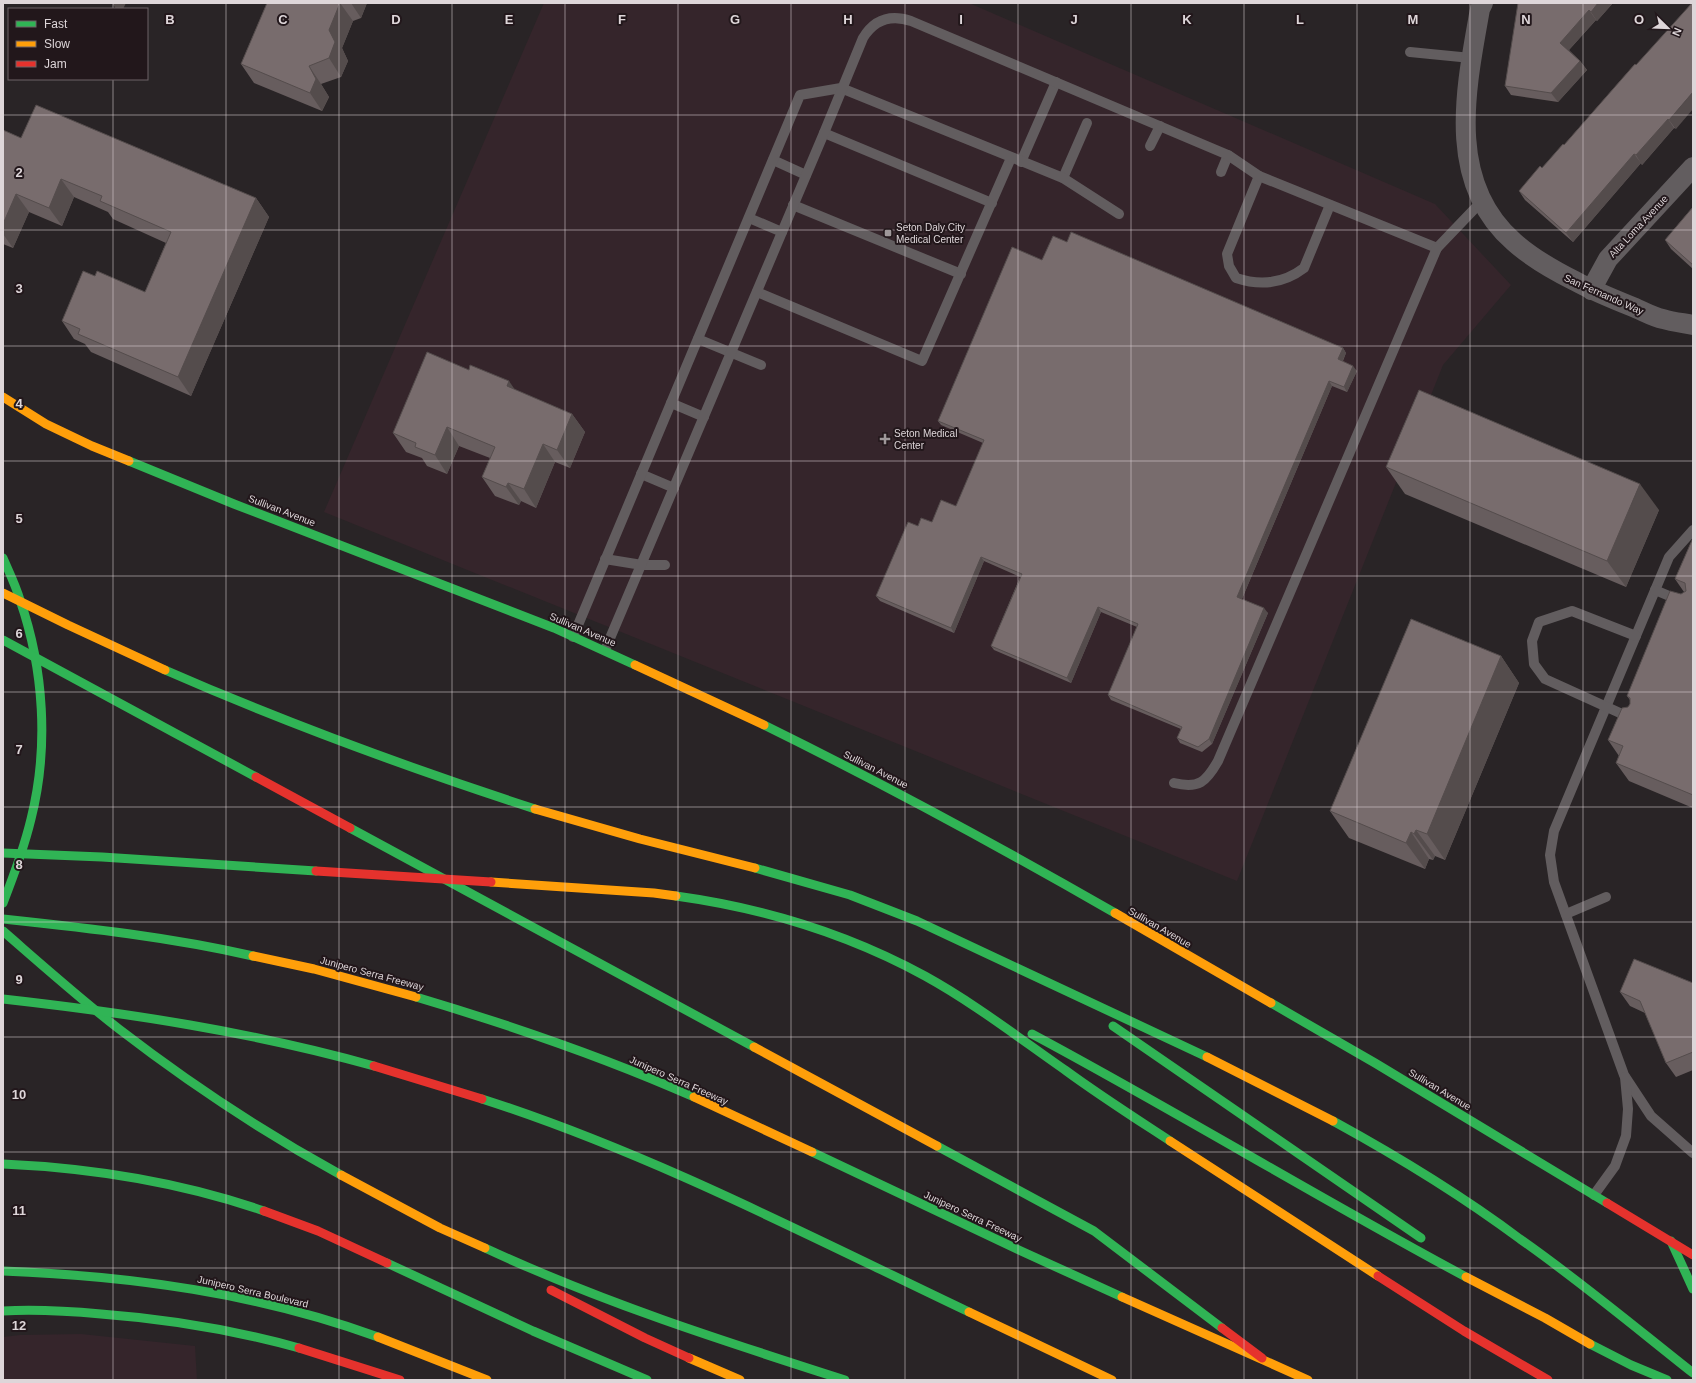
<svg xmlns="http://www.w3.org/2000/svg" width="1696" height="1383" font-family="Arial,sans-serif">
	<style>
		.built { fill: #35252b }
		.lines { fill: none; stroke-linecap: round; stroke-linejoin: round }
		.lane { stroke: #625d5f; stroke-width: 10 }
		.street { stroke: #625d5f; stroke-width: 20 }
		.fast { stroke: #30b455; stroke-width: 9 }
		.slow { stroke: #ff9f0a; stroke-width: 9 }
		.jam { stroke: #e5322d; stroke-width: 9 }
		.wall { fill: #675d5e }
		.shaded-wall { fill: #544c4c }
		.building { fill: #786c6d; stroke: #544c4c }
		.grid { fill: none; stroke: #ded6d9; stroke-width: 1; stroke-opacity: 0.55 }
		.poi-dot { fill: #9f989a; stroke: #22171b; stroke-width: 1.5 }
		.labels { text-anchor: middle; stroke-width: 4; stroke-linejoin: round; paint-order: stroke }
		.street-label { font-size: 10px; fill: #ded6d9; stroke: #22171b }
		.poi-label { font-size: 10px; fill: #ded6d9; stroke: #22171b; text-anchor: start }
		.grid-label { font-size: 13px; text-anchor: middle; font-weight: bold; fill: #ded6d9; stroke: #22171b; stroke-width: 4; stroke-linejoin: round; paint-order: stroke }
	</style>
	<rect width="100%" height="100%" fill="#292426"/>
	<!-- built -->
	<g class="built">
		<path d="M544,3H969L1435,204L1511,285L1443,365L1237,881L324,512Z"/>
		<path d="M81,1334L195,1346L197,1380H3V1337L20,1335Z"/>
	</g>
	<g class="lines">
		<!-- lane -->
		<g class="lane">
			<path d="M1410,52L1471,58"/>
			<path d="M824,133L992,203"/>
			<path d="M1150,146L1160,126"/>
			<path d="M773,160L806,175"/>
			<path d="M1021,162L1056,82"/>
			<path d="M1221,172L1228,155"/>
			<path d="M1259,176L1227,254L1229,266L1236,278C1260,286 1283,284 1304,268L1330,205"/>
			<path d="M1063,178L1087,123"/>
			<path d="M793,205L961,274"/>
			<path d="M749,218L782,232"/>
			<path d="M757,292L922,361L1011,158"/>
			<path d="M698,339L761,365"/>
			<path d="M671,403L704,417"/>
			<path d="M641,474L674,488"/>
			<path d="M1693,530L1669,557L1554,831L1550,855L1554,882L1624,1075L1651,1116L1693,1153"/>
			<path d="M605,559L642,565H665"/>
			<path d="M1655,590L1693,606"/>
			<path d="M573,637L800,95L841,88L1063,178L1119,214"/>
			<path d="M605,650L824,133L863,38C874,20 890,14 911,21L1228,155L1259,176L1437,248L1482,201"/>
			<path d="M1631,718L1545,679L1534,664L1532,641L1539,622L1572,611L1636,636"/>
			<path d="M1174,783C1199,789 1206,782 1218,761L1437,248"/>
			<path d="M1566,914L1606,897"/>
			<path d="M1594,1195L1615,1166L1626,1136L1628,1109L1625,1077"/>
		</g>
		<!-- street -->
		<g class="street">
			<path d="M1483,3L1480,9C1466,88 1445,182 1514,242C1532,258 1553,270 1575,281C1593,291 1613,299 1633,307C1643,311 1653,317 1663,319C1673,322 1683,323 1693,325"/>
			<path d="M1591,290L1608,259L1693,167"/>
		</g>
		<!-- fast -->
		<g class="fast">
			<path d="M129,461L234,504L554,628L635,665"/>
			<path d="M3,558C9,572 16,586 20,600C44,669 49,748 31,819C24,848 14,875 3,903"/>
			<path d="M3,640L256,777"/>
			<path d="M165,670C286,723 409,768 535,809"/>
			<path d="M764,725C884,784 1000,847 1115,913"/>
			<path d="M350,828L754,1047"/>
			<path d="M3,853L102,857L316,871"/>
			<path d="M755,868L850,895L917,921L1207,1057"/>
			<path d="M676,896C763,908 848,934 925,976C974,1003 1019,1038 1065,1070C1099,1095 1135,1118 1170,1141"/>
			<path d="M3,919C87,928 170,937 253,956"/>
			<path d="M3,931C41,964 79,998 119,1029C189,1083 263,1132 341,1175"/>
			<path d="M416,997C510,1025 604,1057 694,1097"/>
			<path d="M3,999C128,1013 253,1032 374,1066"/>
			<path d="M1271,1003L1375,1063L1607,1203"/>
			<path d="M1113,1026L1421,1238"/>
			<path d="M1032,1034C1178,1112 1320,1199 1466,1277"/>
			<path d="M482,1099C650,1153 809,1236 969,1312"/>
			<path d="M1333,1121C1397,1156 1461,1195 1520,1239C1580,1281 1636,1328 1693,1373"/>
			<path d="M937,1146L1094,1231L1222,1328"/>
			<path d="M812,1152L1021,1251L1122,1297"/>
			<path d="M3,1164C92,1168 180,1182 264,1211"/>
			<path d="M1671,1241L1693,1289"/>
			<path d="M485,1248C601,1302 723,1341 845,1380"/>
			<path d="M387,1263L533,1331L647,1380"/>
			<path d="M3,1271C131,1276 257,1293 378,1337"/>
			<path d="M3,1311C36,1309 68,1311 101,1314C168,1319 234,1330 299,1348"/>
			<path d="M1590,1344L1631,1365L1667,1380"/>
		</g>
		<!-- slow -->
		<g class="slow">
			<path d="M3,397L46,424L92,446L129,461"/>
			<path d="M3,593L68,625L165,670"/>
			<path d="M635,665L764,725"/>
			<path d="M535,809L640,839L755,868"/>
			<path d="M491,882L654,893L676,896"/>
			<path d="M1115,913L1271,1003"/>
			<path d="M253,956L314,969L416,997"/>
			<path d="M754,1047L937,1146"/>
			<path d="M1207,1057L1333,1121"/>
			<path d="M694,1097L812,1152"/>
			<path d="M1170,1141L1378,1276"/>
			<path d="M341,1175L440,1228L485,1248"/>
			<path d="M1466,1277L1545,1318L1590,1344"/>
			<path d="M1122,1297L1308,1380"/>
			<path d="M969,1312L1112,1380"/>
			<path d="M378,1337L487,1380"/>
			<path d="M689,1358L740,1380"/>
		</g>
		<!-- jam -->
		<g class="jam">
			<path d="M256,777L350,828"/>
			<path d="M316,871L491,882"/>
			<path d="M374,1066L482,1099"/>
			<path d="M1607,1203L1693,1255"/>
			<path d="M264,1211L318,1231L387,1263"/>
			<path d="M1378,1276L1464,1331L1548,1380"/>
			<path d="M551,1290L645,1338L689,1358"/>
			<path d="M1222,1328L1262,1358"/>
			<path d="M299,1348L400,1380"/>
		</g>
	</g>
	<!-- wall -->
	<g class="wall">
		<path d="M267,3H367L361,18L353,21L342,48L348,61L341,77L321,84L329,97L322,111L254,83L241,64Z"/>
		<path d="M1519,3H1613L1597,21L1596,20L1569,50L1580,61L1587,70L1558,102L1511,95L1505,86Z"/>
		<path d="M1635,64L1676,129L1674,128L1642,165L1641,163L1573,242L1525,200L1519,191L1564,145Z"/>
		<path d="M3,130L21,138L256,198L269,217L191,396L91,352L85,344L74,339L62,321L95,276L145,292L166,243L113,219L108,212L74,197L62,226L29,212L13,248L3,244Z"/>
		<path d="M1693,207V269L1671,249L1665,240Z"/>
		<path d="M1067,242L1343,348L1346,353L1343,361L1357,371L1347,392L1332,386L1242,599L1268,613L1212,744L1202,752L1180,743L1177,738L1181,729L1111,700L1108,695L1137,627L1101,612L1071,683L994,650L991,646L1020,577L984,561L954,633L880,601L876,596L918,526L932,522L956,506L983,443L941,425L938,421L1042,260Z"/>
		<path d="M469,370L572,414L585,432L570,468L555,462L536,508L521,501L519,505L495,496L482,477L490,458L459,446L447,474L427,466L422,458L406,452L393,433Z"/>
		<path d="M1386,467L1659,510L1626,587L1405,494Z"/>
		<path d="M1693,538V808L1629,781L1616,763L1619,756L1608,740L1628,707L1630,704V700L1627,696L1684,592L1675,579Z"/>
		<path d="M1501,656L1519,683L1445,860L1435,856L1433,860L1429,859L1425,869L1349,838L1330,811Z"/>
		<path d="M1693,983V1070L1676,1077L1666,1063L1645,1013L1630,1006L1620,992Z"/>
	</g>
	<!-- shaded-wall -->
	<g class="shaded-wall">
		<path d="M112,3H126L123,9H116Z"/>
		<path d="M340,3L353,21L342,48L348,61L341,77L329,58V30Z"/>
		<path d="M351,3H367L361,18Z"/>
		<path d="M1598,3H1613L1597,21L1591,12Z"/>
		<path d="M1589,10L1596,20L1567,52L1560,43Z"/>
		<path d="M1580,61L1587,70L1558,102L1551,93Z"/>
		<path d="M309,66L321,84L329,97L322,111L310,93Z"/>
		<path d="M1693,92V109L1676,129L1669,120Z"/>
		<path d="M1668,119L1674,128L1642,165L1636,155Z"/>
		<path d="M1634,154L1641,163L1573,242L1566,233Z"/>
		<path d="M61,179L74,197L62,226L49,208Z"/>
		<path d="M16,194L29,212L13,248L3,234V224Z"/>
		<path d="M256,198L269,217L191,396L178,377Z"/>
		<path d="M1343,348L1346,353L1341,364L1338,359Z"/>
		<path d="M1353,366L1357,371L1347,392L1344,387Z"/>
		<path d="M509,381L522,400L507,386Z"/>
		<path d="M1329,381L1332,386L1241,601L1237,597Z"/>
		<path d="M572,414L585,432L570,468L557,450Z"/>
		<path d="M447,427L459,446L447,474L435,455Z"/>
		<path d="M543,444L555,462L536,508L524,489Z"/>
		<path d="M508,483L521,501L519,505L506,487Z"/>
		<path d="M1640,484L1659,510L1626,587L1607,561Z"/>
		<path d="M981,557L984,561L954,633L951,628Z"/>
		<path d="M1098,607L1101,612L1071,683L1067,678Z"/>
		<path d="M1264,608L1268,613L1212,744L1209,739Z"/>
		<path d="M1501,656L1519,683L1445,860L1427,834Z"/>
		<path d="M1416,830L1435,856L1433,860L1414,834Z"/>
		<path d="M1411,832L1429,859L1425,869L1406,843Z"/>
	</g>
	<!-- building -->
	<g class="building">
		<path d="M267,3H340L329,30L335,42L329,58L309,66L316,79L310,93L241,64Z"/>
		<path d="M1518,3H1598L1591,12L1589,10L1560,43L1580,61L1551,93L1505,86Z"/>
		<path d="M1692,3H1693V92L1669,120L1668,119L1636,155L1634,154L1566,233L1519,191L1540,166L1542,168L1563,144L1564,145L1635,64L1636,65Z"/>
		<path d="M36,105L256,198L178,377L78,334L80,329L62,321L83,271L95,276L97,271L145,292L171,232L100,201L102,196L61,179L49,208L16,194L3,224V130L21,138Z"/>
		<path d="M1693,207V265L1665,240Z"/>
		<path d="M1071,232L1343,348L1338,359L1353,366L1344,387L1329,381L1237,597L1264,608L1209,739L1198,747L1177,738L1182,727L1108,695L1138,624L1098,607L1067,678L991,646L1022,574L981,557L951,628L876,596L908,522L918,526L921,518L932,522L941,500L956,506L984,440L938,421L1012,247L1042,260L1053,236L1067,242Z"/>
		<path d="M427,352L469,370L470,365L509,381L507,386L572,414L557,450L543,444L524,489L508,483L506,487L482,477L495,447L447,427L435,455L415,447L416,443L393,433Z"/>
		<path d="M1419,390L1640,484L1607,561L1386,467Z"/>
		<path d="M1693,538V795L1616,763L1623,746L1608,740L1622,708L1628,707L1630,704V698L1627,696L1670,591L1681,594L1686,591L1685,583L1675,579Z"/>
		<path d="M1411,619L1501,656L1427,834L1416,830L1414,834L1411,832L1406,843L1330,811Z"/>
		<path d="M1634,959L1693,983V1052L1666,1063L1640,1001L1620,992Z"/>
	</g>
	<!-- grid -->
	<path class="grid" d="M113,3V9M226,3V1380M339,3V1380M452,3V1380M565,3V1380M678,3V1380M791,3V1380M905,3V1380M1018,3V1380M1131,3V1380M1244,3V1380M1357,3V1380M1470,3V1380M1583,3V1380M113,79V1380M3,115H1693M3,230H1693M3,346H1693M3,461H1693M3,576H1693M3,692H1693M3,807H1693M3,922H1693M3,1037H1693M3,1152H1693M3,1268H1693"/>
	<!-- markers -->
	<g class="poi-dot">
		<rect x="884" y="229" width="8" height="8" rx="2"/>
		<path d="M883 433h4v4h4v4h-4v4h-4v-4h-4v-4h4z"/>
	</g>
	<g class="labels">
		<!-- street labels -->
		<g class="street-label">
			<text transform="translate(1638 226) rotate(-47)" y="4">Alta Loma Avenue</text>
			<text transform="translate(1604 294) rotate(24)" y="4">San Fernando Way</text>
			<text transform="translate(282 510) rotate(21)" y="4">Sullivan Avenue</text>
			<text transform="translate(583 629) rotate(23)" y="4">Sullivan Avenue</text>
			<text transform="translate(876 769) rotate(27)" y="4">Sullivan Avenue</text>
			<text transform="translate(1160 927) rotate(30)" y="4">Sullivan Avenue</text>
			<text transform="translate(372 973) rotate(15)" y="4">Junipero Serra Freeway</text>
			<text transform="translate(679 1080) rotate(24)" y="4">Junipero Serra Freeway</text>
			<text transform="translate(1440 1089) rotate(31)" y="4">Sullivan Avenue</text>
			<text transform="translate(973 1216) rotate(25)" y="4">Junipero Serra Freeway</text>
			<text transform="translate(253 1291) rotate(13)" y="4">Junipero Serra Boulevard</text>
		</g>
		<!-- poi labels -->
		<g class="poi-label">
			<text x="896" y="231">Seton Daly City<tspan x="896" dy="12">Medical Center</tspan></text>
			<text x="894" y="437">Seton Medical<tspan x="894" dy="12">Center</tspan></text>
		</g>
	</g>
	<g class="grid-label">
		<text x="170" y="24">B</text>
		<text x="283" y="24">C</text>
		<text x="396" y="24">D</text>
		<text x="509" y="24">E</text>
		<text x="622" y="24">F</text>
		<text x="735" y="24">G</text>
		<text x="848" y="24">H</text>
		<text x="961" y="24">I</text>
		<text x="1074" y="24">J</text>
		<text x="1187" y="24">K</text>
		<text x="1300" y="24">L</text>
		<text x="1413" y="24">M</text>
		<text x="1526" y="24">N</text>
		<text x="1639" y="24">O</text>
		<text x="19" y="177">2</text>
		<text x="19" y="293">3</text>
		<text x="19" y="408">4</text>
		<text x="19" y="523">5</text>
		<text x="19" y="638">6</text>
		<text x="19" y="754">7</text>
		<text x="19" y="869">8</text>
		<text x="19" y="984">9</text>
		<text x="19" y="1099">10</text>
		<text x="19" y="1215">11</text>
		<text x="19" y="1330">12</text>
	</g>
	<!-- border -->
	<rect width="1696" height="1383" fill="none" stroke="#ded6d9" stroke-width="8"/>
	<!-- legend -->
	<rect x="8" y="8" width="140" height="72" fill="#22171b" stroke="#6d6367"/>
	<rect x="16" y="21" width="20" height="6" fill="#30b455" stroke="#6d6367"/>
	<text x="44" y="28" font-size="12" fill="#ded6d9">Fast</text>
	<rect x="16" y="41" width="20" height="6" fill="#ff9f0a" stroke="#6d6367"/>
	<text x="44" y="48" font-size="12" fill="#ded6d9">Slow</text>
	<rect x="16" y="61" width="20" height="6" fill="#e5322d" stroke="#6d6367"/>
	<text x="44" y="68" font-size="12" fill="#ded6d9">Jam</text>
	<!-- north arrow -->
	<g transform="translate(1668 28) rotate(113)" stroke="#22171b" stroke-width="3" paint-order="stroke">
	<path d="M0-3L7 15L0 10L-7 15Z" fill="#ded6d9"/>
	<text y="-6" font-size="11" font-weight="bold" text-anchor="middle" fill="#ded6d9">N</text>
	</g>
</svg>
